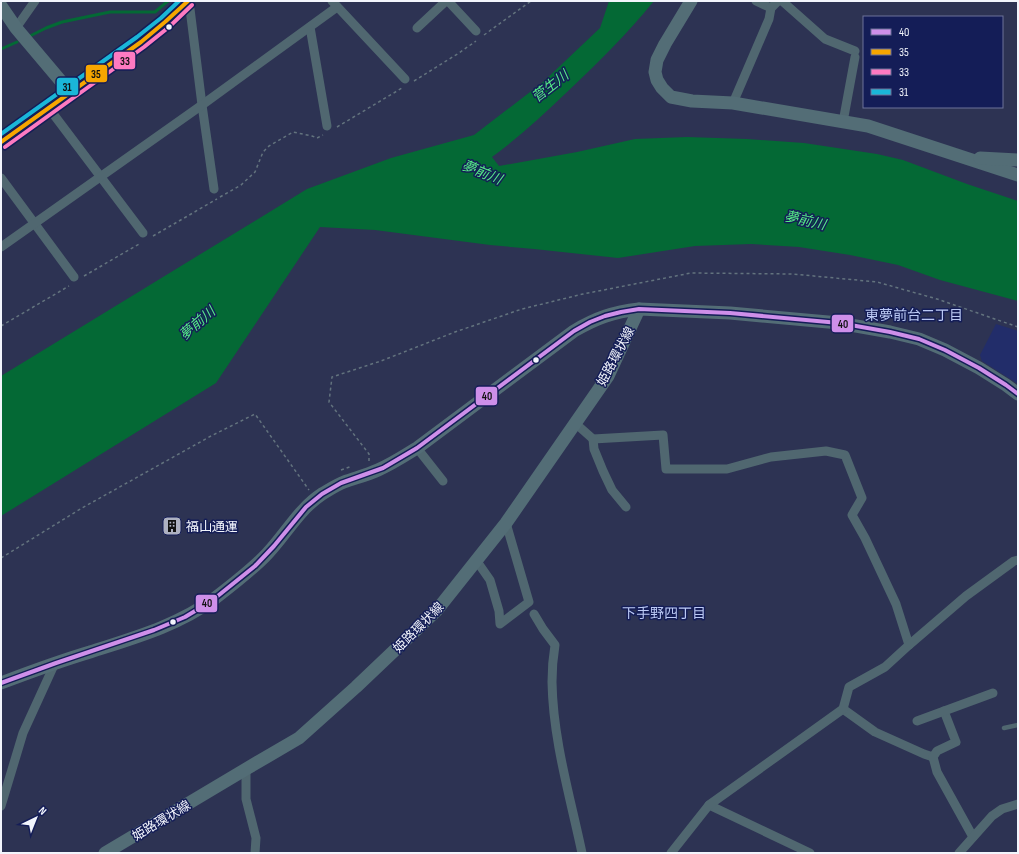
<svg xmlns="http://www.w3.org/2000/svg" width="1019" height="854" font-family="'Sofia Sans Condensed','Noto Sans JP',sans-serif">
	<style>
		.built { fill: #222d6a }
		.water { fill: #046935 }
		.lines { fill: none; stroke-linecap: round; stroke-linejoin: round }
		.stream { stroke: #046935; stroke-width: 3 }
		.path { stroke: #63737e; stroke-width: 1.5; stroke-dasharray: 3 3; stroke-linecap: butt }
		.lane { stroke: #506770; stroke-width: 4.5 }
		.street { stroke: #506770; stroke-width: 9 }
		.secondary { stroke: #536d76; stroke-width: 13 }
		.bus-1-casing { stroke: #141d57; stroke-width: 7 }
		.bus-2-casing { stroke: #141d57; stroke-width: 7 }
		.bus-3-casing { stroke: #141d57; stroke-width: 7 }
		.bus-4-casing { stroke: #141d57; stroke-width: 7 }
		.bus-1 { stroke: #ce8fe9; stroke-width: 4 }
		.bus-2 { stroke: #f7a600; stroke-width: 4 }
		.bus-3 { stroke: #fe7ac1; stroke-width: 4 }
		.bus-4 { stroke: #1ab6d8; stroke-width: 4 }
		.bus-dot { fill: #f2f5fc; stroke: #141d57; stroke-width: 1.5 }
		.labels { text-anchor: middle; stroke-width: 3; stroke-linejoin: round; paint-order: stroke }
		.street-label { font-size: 13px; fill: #f2f5fc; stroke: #141d57 }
		.poi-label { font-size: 13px; fill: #f2f5fc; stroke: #141d57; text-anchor: start }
		.water-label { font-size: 14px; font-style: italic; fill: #55ec86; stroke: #141d57 }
		.neighbourhood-label { font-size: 14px; fill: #bbc9f4; stroke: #141d57 }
		.line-badge { stroke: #141d57; stroke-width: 1.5 }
		.pale-badge-label { font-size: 11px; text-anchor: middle; font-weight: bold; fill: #111 }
	</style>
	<rect width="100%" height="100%" fill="#2d3353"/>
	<!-- built -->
	<path class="built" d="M996,324L1018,331V384L982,361L980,355Z"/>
	<!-- water -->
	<path class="water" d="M609,1H654C627,34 597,64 566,93C542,116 518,138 492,157L499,166L577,152L635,139L687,137L747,139L804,143L877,154L903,160L967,184L1018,201V301L940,280L898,265L850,255L799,247L751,244L695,246L618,258L534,249L490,245L375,230L320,227L216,383L1,516V376L307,189L391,158L474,135L543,82L600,28Z"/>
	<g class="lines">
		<!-- stream -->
		<g class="stream">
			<path d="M30,36L46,28L62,22L110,12H155L168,1"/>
			<path d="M1,49L17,42"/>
		</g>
		<!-- path -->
		<g class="path">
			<path d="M484,35L531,1"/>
			<path d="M414,81L459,53L476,41"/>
			<path d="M337,127L402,88"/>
			<path d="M220,197L241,185L255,172L263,152L269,146L293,132L312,136L317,138L323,135"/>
			<path d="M153,236L217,199"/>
			<path d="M84,276L141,243"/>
			<path d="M1,326L69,286"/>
			<path d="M369,461V454L329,402L332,377L381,361L455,332L522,309L583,294L691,273L793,274L877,282L937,299L1018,327"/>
			<path d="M341,470L352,466"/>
			<path d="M1,558L82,508L211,436L255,414L309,490"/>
		</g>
		<!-- lane -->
		<path class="lane" d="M1004,728L1018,725"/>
		<!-- street -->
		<g class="street">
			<path d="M189,1L202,105L214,189"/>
			<path d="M332,1L405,79"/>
			<path d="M448,1L476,31"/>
			<path d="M756,1L771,8"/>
			<path d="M782,1L825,39L855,51"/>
			<path d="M310,27L327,126"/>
			<path d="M16,28L35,1"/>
			<path d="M417,28L446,1"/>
			<path d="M733,103L769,19L771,8L778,1"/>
			<path d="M48,107L143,233"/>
			<path d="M843,122L855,57"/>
			<path d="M1,178L74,277"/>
			<path d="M1,247L202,105L337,7"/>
			<path d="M575,423L593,439L663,435L666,469H727L771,457L826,451L845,455L862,498L852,515L865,538L896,604L909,645"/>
			<path d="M593,439L594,449L603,471L612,490L626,507"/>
			<path d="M417,448L443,481"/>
			<path d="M476,560L490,580L499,611L500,624L529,602L506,523"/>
			<path d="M534,614L543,629L555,645C553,657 552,669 552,682C553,740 570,796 582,853"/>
			<path d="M843,709L875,732L924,754L933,757"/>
			<path d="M944,711L956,742L937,751L933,757L937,772L973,837"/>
			<path d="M917,721L993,693"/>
			<path d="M246,769V799L256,838L255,853"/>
			<path d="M709,805L810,853"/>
			<path d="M1,806L23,733L55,663"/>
			<path d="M671,853L709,805L843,709L849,687L885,667L909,645L966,596L1014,561L1018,560"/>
			<path d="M959,853L992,816L1002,809L1018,804"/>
		</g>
		<!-- secondary -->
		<g class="secondary">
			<path d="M691,1L665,44L657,60L655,72L657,80L662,88L671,97L692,101L733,103L868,126L1018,175"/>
			<path d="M1,6L16,28L70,92"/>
			<path d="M1,142C30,120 60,99 90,78C125,54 158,31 188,1"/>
			<path d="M980,158L1018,160"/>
			<path d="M1,683C30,672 60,661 90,652C133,638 177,626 214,599C232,585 252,570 267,554C286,534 299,509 322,494C329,490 336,485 344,482C355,478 367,475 378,470C392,464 404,456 417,448L574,331C596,318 613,312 639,309L730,313L839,323L890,332L919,339L945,350L979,368L1006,385L1018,394"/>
			<path d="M105,853L246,769L299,738L356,687L437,610L506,523L608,376L639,309"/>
		</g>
		<defs>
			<path id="bus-1" d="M1,683L56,663L154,630L185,617L200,608L214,599L255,566L274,546L306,507L322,494L341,483L383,468L417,448L574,331L590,322L605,316L621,312L639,309L730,313L839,323L890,332L919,339L945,350L979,368L1006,385L1018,394"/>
			<path id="bus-2" d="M1,142L141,42L165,22L188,1"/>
			<path id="bus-3" d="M5,147L144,47L169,27L192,5"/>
			<path id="bus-4" d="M1,134L137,37L161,18L179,1"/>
		</defs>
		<!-- bus-1 casing -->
		<use href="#bus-1" class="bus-1-casing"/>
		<!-- bus-2 casing -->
		<use href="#bus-2" class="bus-2-casing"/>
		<!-- bus-3 casing -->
		<use href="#bus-3" class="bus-3-casing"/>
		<!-- bus-4 casing -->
		<use href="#bus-4" class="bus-4-casing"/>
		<!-- bus-1 -->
		<use href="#bus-1" class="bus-1"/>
		<!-- bus-2 -->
		<use href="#bus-2" class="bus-2"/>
		<!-- bus-3 -->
		<use href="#bus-3" class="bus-3"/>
		<!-- bus-4 -->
		<use href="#bus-4" class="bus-4"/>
	</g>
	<!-- icons -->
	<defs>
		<symbol id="building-square" viewBox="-11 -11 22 22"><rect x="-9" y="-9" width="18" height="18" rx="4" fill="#adb1c1" stroke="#141d57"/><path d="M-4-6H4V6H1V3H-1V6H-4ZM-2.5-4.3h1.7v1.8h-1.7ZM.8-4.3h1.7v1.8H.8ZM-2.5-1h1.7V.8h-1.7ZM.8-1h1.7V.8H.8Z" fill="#111"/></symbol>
	</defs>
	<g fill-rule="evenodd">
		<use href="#building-square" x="161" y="515" width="22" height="22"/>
	</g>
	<!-- markers -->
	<g class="bus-dot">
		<circle cx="169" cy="27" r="3.5"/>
		<circle cx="536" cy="360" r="3.5"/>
		<circle cx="173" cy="622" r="3.5"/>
	</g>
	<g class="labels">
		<!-- street labels -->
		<g class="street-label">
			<text transform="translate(615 356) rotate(-62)" y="5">姫路環状線</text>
			<text transform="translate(418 627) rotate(-45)" y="5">姫路環状線</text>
			<text transform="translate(161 820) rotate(-31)" y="5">姫路環状線</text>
		</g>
		<!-- poi labels -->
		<g class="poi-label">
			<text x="186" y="531">福山通運</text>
		</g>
		<!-- water labels -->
		<g class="water-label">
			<text transform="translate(550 86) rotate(-38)" y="5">菅生川</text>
			<text transform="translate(482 172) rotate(22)" y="5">夢前川</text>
			<text transform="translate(805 220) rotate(13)" y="5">夢前川</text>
			<text transform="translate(197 323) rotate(-41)" y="5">夢前川</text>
		</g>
		<!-- neighbourhood labels -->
		<g class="neighbourhood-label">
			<text x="914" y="320">東夢前台二丁目</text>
			<text x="664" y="618">下手野四丁目</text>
		</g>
	</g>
	<g class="line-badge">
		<rect x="113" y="51" width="23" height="19" rx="4" fill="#fe7ac1"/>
		<rect x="85" y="64" width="23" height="19" rx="4" fill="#f7a600"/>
		<rect x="56" y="77" width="23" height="19" rx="4" fill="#1ab6d8"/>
		<rect x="831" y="314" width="23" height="19" rx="4" fill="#ce8fe9"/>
		<rect x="475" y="386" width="23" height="20" rx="4" fill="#ce8fe9"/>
		<rect x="195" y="594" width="23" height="19" rx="4" fill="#ce8fe9"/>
	</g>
	<g class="pale-badge-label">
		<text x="125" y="65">33</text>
		<text x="96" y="78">35</text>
		<text x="67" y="91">31</text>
		<text x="843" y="328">40</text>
		<text x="487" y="400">40</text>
		<text x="207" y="607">40</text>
	</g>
	<!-- border -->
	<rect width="1019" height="854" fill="none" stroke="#f2f5fc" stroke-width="4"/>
	<!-- legend -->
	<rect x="863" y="16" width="140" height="92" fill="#141d57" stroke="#6d7399"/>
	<rect x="871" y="29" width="20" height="6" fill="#ce8fe9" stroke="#6d7399"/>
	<text x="899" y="36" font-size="12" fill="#f2f5fc">40</text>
	<rect x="871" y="49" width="20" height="6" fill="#f7a600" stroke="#6d7399"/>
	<text x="899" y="56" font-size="12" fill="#f2f5fc">35</text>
	<rect x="871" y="69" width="20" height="6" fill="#fe7ac1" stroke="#6d7399"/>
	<text x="899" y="76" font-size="12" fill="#f2f5fc">33</text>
	<rect x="871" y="89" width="20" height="6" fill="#1ab6d8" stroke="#6d7399"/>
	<text x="899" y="96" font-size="12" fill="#f2f5fc">31</text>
	<!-- north arrow -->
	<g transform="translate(36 818) rotate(43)" stroke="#141d57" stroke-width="3" paint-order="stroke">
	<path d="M0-3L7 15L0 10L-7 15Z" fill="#f2f5fc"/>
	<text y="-6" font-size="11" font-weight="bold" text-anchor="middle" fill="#f2f5fc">N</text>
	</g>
</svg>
